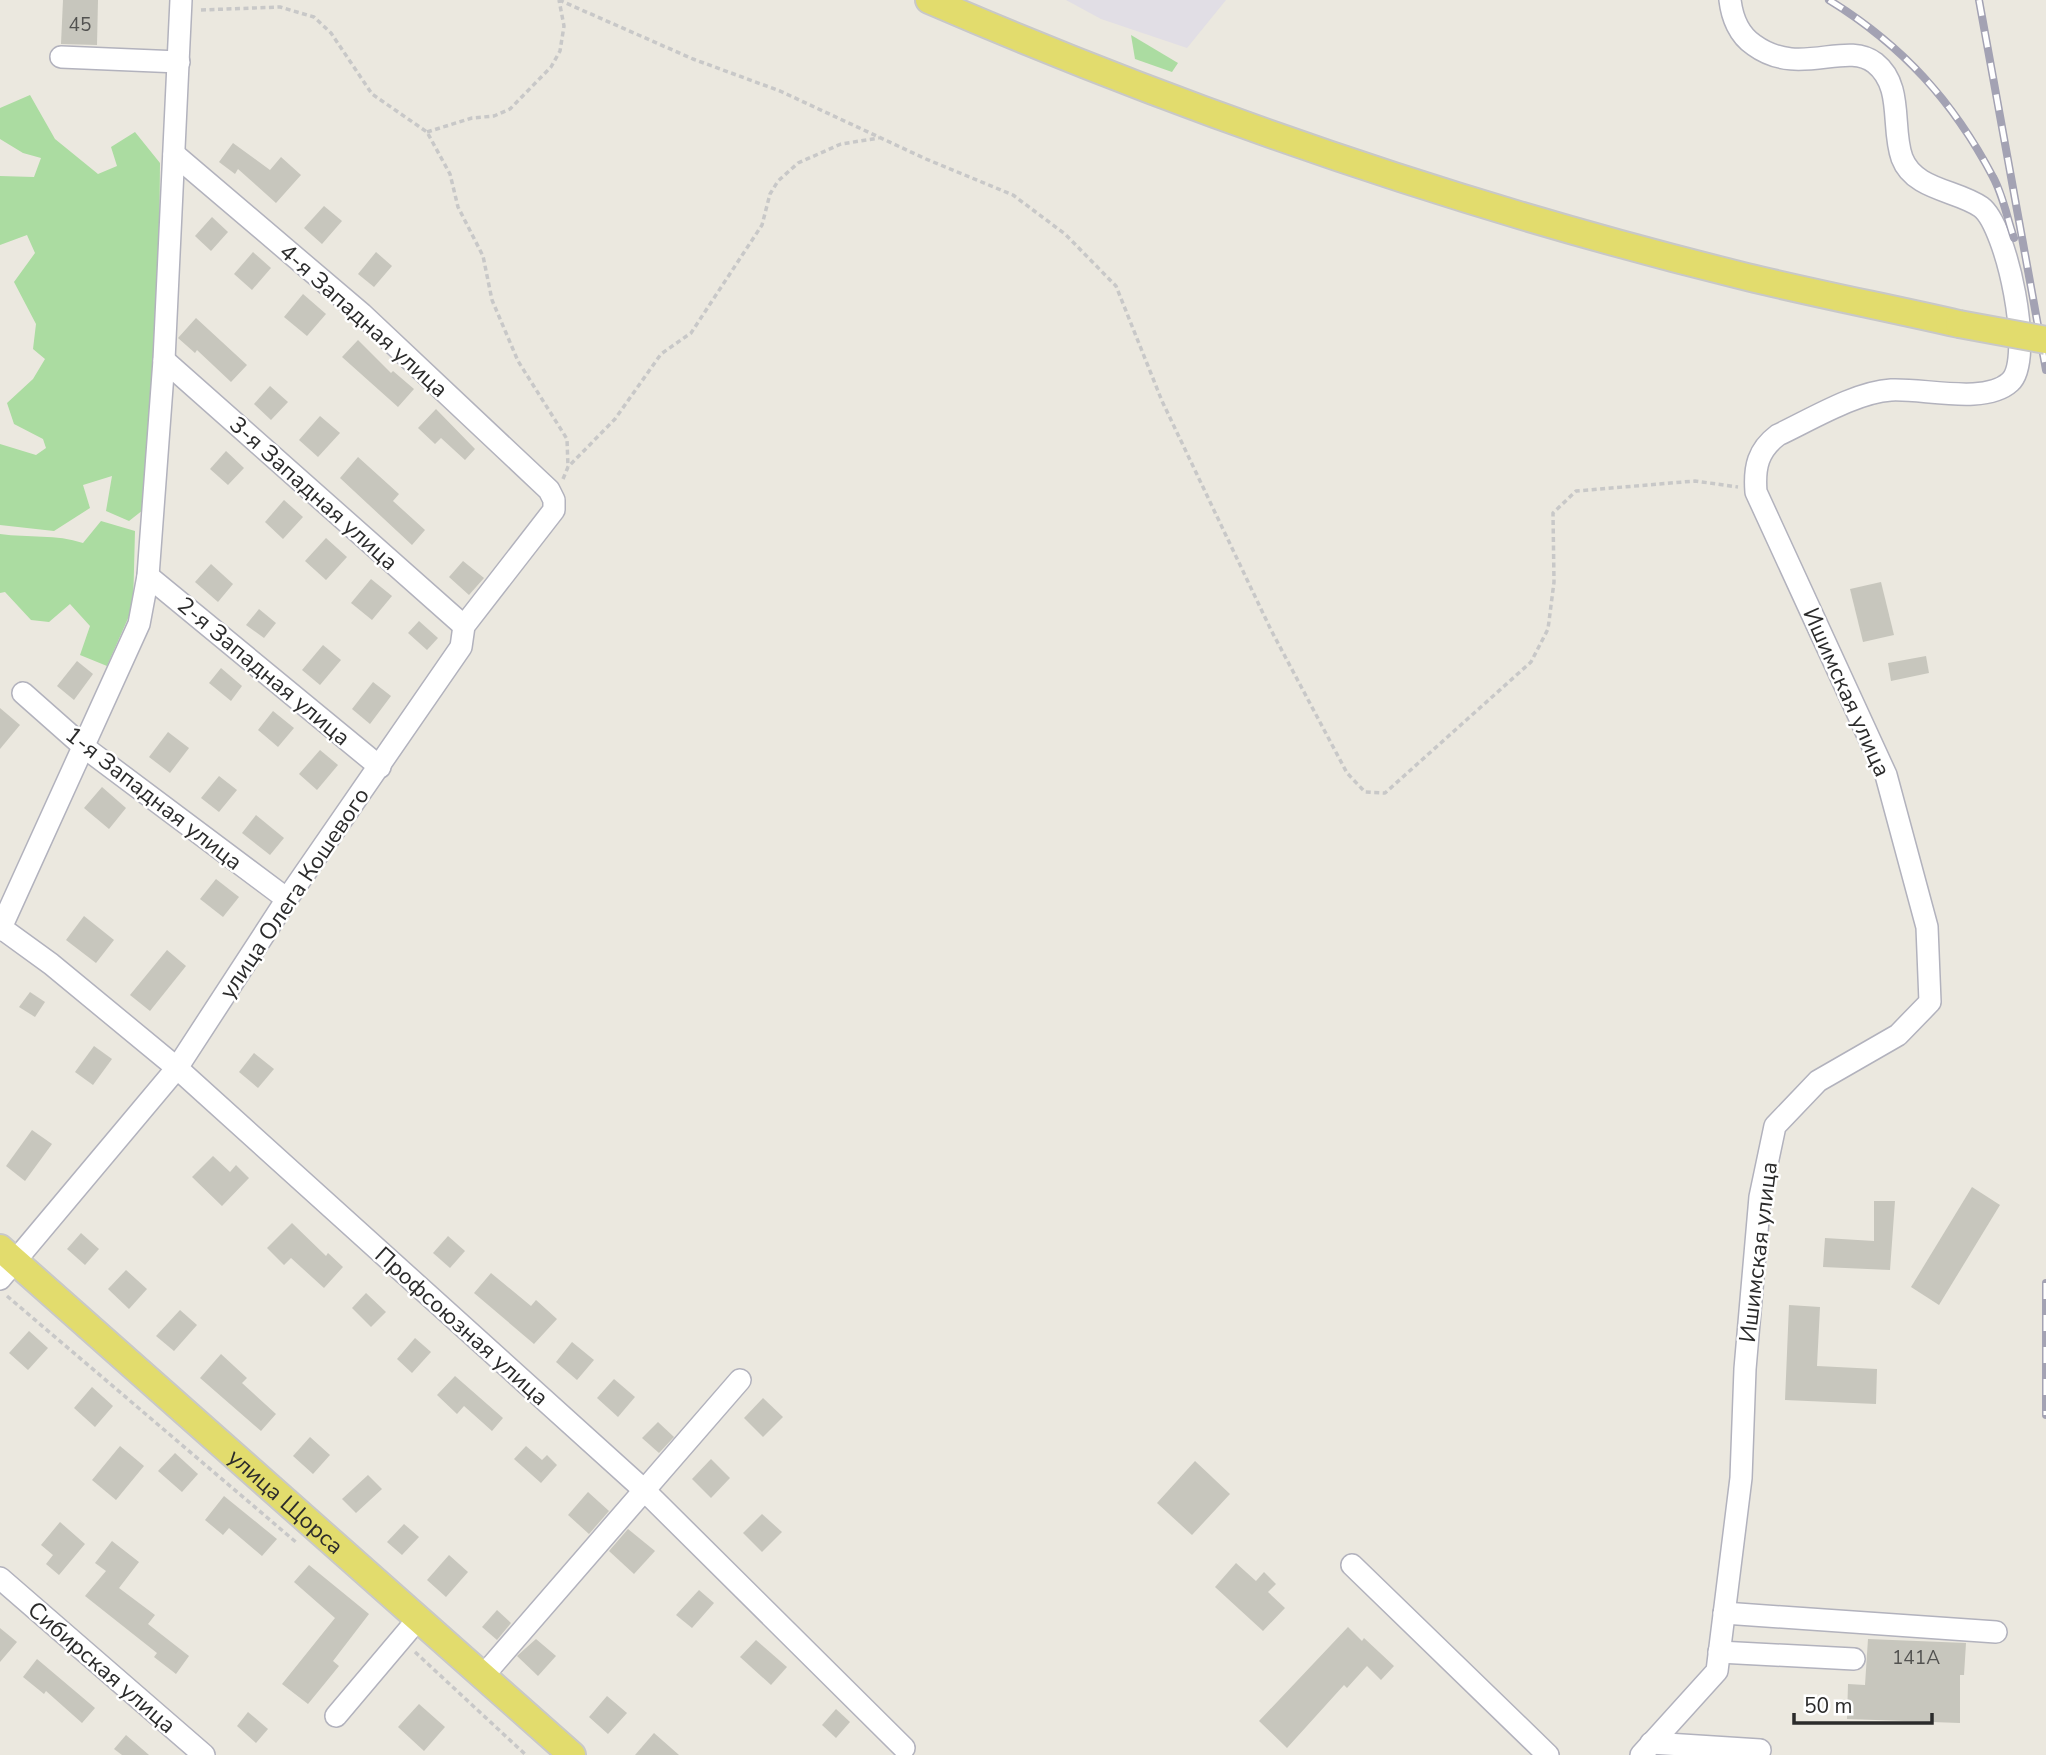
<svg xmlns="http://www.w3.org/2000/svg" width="2046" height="1755" font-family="'Nunito Sans',sans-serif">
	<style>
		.industrial { fill: #e1dee5 }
		.green { fill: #abdca1 }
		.building { fill: #c7c6bd }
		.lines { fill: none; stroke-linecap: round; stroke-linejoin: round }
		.minor-casing { stroke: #b2b2bd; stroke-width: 24 }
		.major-casing { stroke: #c8c8c8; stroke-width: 30 }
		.path { stroke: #c8c8c8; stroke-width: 3.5; stroke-dasharray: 5 3.5; stroke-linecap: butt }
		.minor { stroke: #fff; stroke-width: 21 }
		.major { stroke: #e2dc6d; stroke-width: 26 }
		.rail-casing { stroke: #a3a2b3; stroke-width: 8 }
		.rail { stroke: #fff; stroke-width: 5; stroke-dasharray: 16; stroke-linecap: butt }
		.major-bridge-casing { stroke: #c8c8c8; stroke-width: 30; stroke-linecap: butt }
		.major-bridge { stroke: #e2dc6d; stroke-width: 26 }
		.labels { text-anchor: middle; stroke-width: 5; stroke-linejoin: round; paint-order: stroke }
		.number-label { font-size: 19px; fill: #525250 }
		.street-label { font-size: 23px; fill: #2b2b2b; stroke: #fff }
	</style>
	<rect width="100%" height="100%" fill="#ebe8df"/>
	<!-- industrial -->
	<path class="industrial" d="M1066,0H1226L1187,48L1101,19Z"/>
	<!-- green -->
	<g class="green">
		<path d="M1131,35L1178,63L1172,72L1135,59Z"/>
		<path d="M30,95L55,139L98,174L117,166L111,147L135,132L160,163L158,361L147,437L143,510L129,521L106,511L112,476L83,485L90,508L54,531L0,525V444L36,455L46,448L43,439L14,424L7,403L33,379L45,359L33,349L36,324L14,282L35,253L27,235L0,245V176L34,177L41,158L23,153L0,139V108Z"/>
		<path d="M101,521L135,531L133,607L107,666L80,655L90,626L70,604L49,622L31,620L5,592L0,593V534C29,538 56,534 83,543Z"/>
	</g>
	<!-- building -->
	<g class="building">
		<path d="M63,0H98L97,45L61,44Z"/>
		<path d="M233,143L270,170L281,157L301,175L276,203L238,169L235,174L219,162Z"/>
		<path d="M324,206L342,221L322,244L304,228Z"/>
		<path d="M212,217L228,232L211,251L195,236Z"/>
		<path d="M253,252L271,268L252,290L234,274Z"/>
		<path d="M376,252L392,266L374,287L358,274Z"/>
		<path d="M303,294L326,314L307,336L284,317Z"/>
		<path d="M196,318L247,365L231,382L197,350L195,353L178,338Z"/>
		<path d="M358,340L391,373L393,371L414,389L398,407L342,357Z"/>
		<path d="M270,386L288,402L271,420L254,404Z"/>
		<path d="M436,409L475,449L465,460L441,438L435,444L418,428Z"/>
		<path d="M320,416L340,433L318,457L299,440Z"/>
		<path d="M226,451L244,468L228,485L210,469Z"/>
		<path d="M358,457L399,494L393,501L425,530L412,545L340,478Z"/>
		<path d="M284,500L303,517L283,539L265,522Z"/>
		<path d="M326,538L347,557L326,580L305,561Z"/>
		<path d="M463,561L484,578L469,595L449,577Z"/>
		<path d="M211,564L233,584L218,602L195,582Z"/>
		<path d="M371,579L392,596L372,620L351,603Z"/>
		<path d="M1881,582L1894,635L1863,642L1850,589Z"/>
		<path d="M259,609L276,623L264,638L246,625Z"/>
		<path d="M419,621L438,638L427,650L408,633Z"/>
		<path d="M323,645L341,660L320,685L302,670Z"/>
		<path d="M1926,656L1929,673L1891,681L1888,663Z"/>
		<path d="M77,661L93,674L74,700L57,686Z"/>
		<path d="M221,668L242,686L231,701L209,683Z"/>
		<path d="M373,682L391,696L370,724L352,709Z"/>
		<path d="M0,708L20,725L0,749Z"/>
		<path d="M273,711L294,728L278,747L258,730Z"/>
		<path d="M168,732L189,748L170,773L149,757Z"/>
		<path d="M320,750L338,765L317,790L299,774Z"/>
		<path d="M219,776L237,790L219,812L201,798Z"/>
		<path d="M102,787L126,808L109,829L84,808Z"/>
		<path d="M256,815L284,838L270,855L242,833Z"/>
		<path d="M216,879L239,897L223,917L200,899Z"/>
		<path d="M84,916L114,940L96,963L66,940Z"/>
		<path d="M167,950L186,966L150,1011L130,995Z"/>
		<path d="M30,992L45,1002L35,1017L19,1007Z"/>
		<path d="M94,1046L112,1059L93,1085L75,1072Z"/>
		<path d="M254,1053L274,1069L258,1088L239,1072Z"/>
		<path d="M32,1130L52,1144L25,1181L6,1166Z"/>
		<path d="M213,1156L230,1172L236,1165L249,1178L222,1206L192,1177Z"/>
		<path d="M1972,1187L2000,1205L1939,1305L1911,1287Z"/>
		<path d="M1874,1201H1895L1890,1270L1823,1267L1825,1238L1874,1241Z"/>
		<path d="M292,1223L326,1256L328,1253L343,1267L324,1288L291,1258L284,1265L267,1248Z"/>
		<path d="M81,1233L99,1249L85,1265L67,1249Z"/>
		<path d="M448,1236L465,1251L450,1268L433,1253Z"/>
		<path d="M126,1270L147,1289L129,1309L108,1289Z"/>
		<path d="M491,1273L531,1306L536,1300L557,1319L534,1344L474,1293Z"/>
		<path d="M366,1293L386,1312L371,1327L352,1308Z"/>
		<path d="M1789,1305L1820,1307L1817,1366L1877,1369L1876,1404L1785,1400Z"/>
		<path d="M180,1310L197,1325L174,1351L156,1336Z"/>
		<path d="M29,1331L48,1348L28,1370L9,1353Z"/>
		<path d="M415,1338L431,1352L412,1373L397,1359Z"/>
		<path d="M572,1342L594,1360L577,1380L556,1362Z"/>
		<path d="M221,1354L247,1378L242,1383L276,1414L261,1431L200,1378Z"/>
		<path d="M455,1376L503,1418L492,1431L464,1406L457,1414L437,1395Z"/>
		<path d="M614,1379L635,1397L618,1417L597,1398Z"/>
		<path d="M92,1387L113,1406L95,1427L74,1408Z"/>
		<path d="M763,1398L783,1417L763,1437L744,1418Z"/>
		<path d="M658,1422L674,1437L659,1453L642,1438Z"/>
		<path d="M310,1437L330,1455L313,1474L293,1456Z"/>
		<path d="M120,1446L144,1466L116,1500L92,1480Z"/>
		<path d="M526,1446L542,1460L547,1455L557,1465L541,1483L514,1459Z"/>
		<path d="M175,1453L198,1474L182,1492L158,1471Z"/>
		<path d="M711,1459L730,1478L711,1498L692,1479Z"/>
		<path d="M1195,1461L1230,1494L1192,1535L1157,1503Z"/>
		<path d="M368,1475L382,1489L356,1513L342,1499Z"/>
		<path d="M588,1492L609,1511L589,1534L568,1515Z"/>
		<path d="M224,1496L277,1539L262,1556L229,1528L223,1535L205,1520Z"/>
		<path d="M762,1514L782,1532L762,1552L743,1533Z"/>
		<path d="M60,1522L85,1544L59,1575L46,1564L53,1555L41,1545Z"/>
		<path d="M404,1524L419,1537L402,1555L387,1542Z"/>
		<path d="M628,1529L655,1551L634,1574L609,1551Z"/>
		<path d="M112,1541L139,1562L119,1588L155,1615L148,1624L189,1656L176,1674L154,1657L157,1653L85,1596L106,1571L95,1563Z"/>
		<path d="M449,1555L468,1572L446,1597L427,1580Z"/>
		<path d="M1236,1563L1256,1581L1264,1572L1276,1584L1268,1592L1285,1608L1263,1631L1215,1587Z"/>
		<path d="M309,1565L369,1614L333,1661L339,1666L308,1704L282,1684L335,1618L294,1582Z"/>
		<path d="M699,1590L714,1603L692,1628L676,1615Z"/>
		<path d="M497,1610L511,1623L497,1640L482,1627Z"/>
		<path d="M1348,1627L1362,1641L1364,1638L1394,1666L1381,1680L1367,1666L1347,1688L1344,1685L1287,1748L1259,1721Z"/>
		<path d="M0,1628L17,1642L0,1662Z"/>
		<path d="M536,1639L556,1656L538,1676L517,1656Z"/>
		<path d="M1868,1639L1966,1643L1964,1675H1960V1723L1847,1719L1848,1684L1865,1685Z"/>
		<path d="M756,1640L787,1667L771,1685L740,1657Z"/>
		<path d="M37,1659L95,1708L82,1723L46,1691L44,1694L23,1677Z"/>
		<path d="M607,1696L627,1713L608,1734L589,1717Z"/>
		<path d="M419,1704L445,1727L424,1751L398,1727Z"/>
		<path d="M836,1709L850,1722L836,1738L822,1725Z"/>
		<path d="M248,1712L268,1729L256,1743L237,1726Z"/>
		<path d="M654,1733L679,1755H635Z"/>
		<path d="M126,1735L149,1755H122L114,1749Z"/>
	</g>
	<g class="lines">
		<defs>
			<g id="minor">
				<path d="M61,57L179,62"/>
				<path d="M164,360L464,626"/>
				<path d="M148,576L380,767"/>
				<path d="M23,693L84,747L287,899"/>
				<path d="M0,927L51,964L177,1068L644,1490L904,1748"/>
				<path d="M0,930L139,624L148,576L164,360L181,0"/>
				<path d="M0,1279L177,1068L287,899L461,647L464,626L554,510V500L549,490L362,314L174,154"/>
				<path d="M1352,1565L1548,1755"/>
				<path d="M0,1578L204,1755"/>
				<path d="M1724,1613L1996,1632"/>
				<path d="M1719,1652L1854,1659"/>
				<path d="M483,1676L740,1380"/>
				<path d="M336,1716L418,1619"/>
				<path d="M1651,1743L1760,1750"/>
				<path d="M1641,1755L1717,1671L1741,1478L1745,1369L1760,1197L1775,1126L1818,1081L1898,1035L1930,1002L1927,927L1886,775L1756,492C1754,467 1758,450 1778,435C1810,420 1856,392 1891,390C1923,388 1985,405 2010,382C2035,360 2007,226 1981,207C1957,190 1914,190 1902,158C1891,128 1904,86 1875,63C1846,40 1799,78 1754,45C1739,35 1732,17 1730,0"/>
			</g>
			<g id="major">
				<path d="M929,0C1193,114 1467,208 1747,277C1817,294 1889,308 1959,324"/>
				<path id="s1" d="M0,1248L572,1755"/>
			</g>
		</defs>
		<!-- minor casing -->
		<use href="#minor" class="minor-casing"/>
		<!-- major casing -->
		<use href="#major" class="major-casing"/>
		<!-- path -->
		<g class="path">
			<path d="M559,0L693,59L780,91L926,159L1013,195L1065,234L1116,286L1162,401L1271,630L1347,773L1365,792L1385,793L1531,662L1548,629L1554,582L1553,513L1576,491L1695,481L1738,487"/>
			<path d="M201,10L280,7L314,17L331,33L372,94L427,132L450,174L458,207L483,256L492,300L518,361L567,439L568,467"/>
			<path d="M427,132L472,118L494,116L510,109L551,67L560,51L564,26L559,0"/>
			<path d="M563,479L568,467L615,419L661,354L691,333L762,225L770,194L778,181L798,163L841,144L879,138"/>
			<path d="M7,1296L297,1543"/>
			<path d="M415,1652L526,1755"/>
		</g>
		<!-- minor -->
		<use href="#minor" class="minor"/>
		<!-- major -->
		<use href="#major" class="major"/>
		<defs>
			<g id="rail">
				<path d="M1829,0C1902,45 1953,101 1993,177C2003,195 2007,218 2014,238"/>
				<path d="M1979,0L2046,370"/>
				<path d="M2046,1283V1415"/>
			</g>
		</defs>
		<!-- rail casing -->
		<use href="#rail" class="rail-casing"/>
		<!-- rail -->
		<use href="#rail" class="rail"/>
		<defs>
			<path id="major-bridge" d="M1959,324L2046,340"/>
		</defs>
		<!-- major-bridge casing -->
		<use href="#major-bridge" class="major-bridge-casing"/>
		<!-- major-bridge -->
		<use href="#major-bridge" class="major-bridge"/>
	</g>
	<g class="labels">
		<!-- number labels -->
		<g class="number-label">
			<text x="80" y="31">45</text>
			<text x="1916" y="1664">141А</text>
		</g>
		<!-- street labels -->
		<g class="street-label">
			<text transform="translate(364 320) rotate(42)" y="8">4-я Западная улица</text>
			<text transform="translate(314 493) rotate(42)" y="8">3-я Западная улица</text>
			<text transform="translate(264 671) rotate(40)" y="8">2-я Западная улица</text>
			<text transform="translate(1847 692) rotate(66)" y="8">Ишимская улица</text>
			<text transform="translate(154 798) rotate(38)" y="8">1-я Западная улица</text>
			<text transform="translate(294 893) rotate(-56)" y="8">улица Олега Кошевого</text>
			<text transform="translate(1758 1252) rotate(-83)" y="8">Ишимская улица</text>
			<text transform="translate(462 1326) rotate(42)" y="8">Профсоюзная улица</text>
			<text dy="8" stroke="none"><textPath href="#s1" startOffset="382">улица Щорса</textPath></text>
			<text transform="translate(102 1667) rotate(41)" y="8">Сибирская улица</text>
		</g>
	</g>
	<!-- scale -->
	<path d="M1794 1713v10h138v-10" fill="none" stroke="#2b2b2b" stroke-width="3.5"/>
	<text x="1804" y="1713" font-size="21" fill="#2b2b2b" stroke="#ffffff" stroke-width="5" paint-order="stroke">50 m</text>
</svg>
